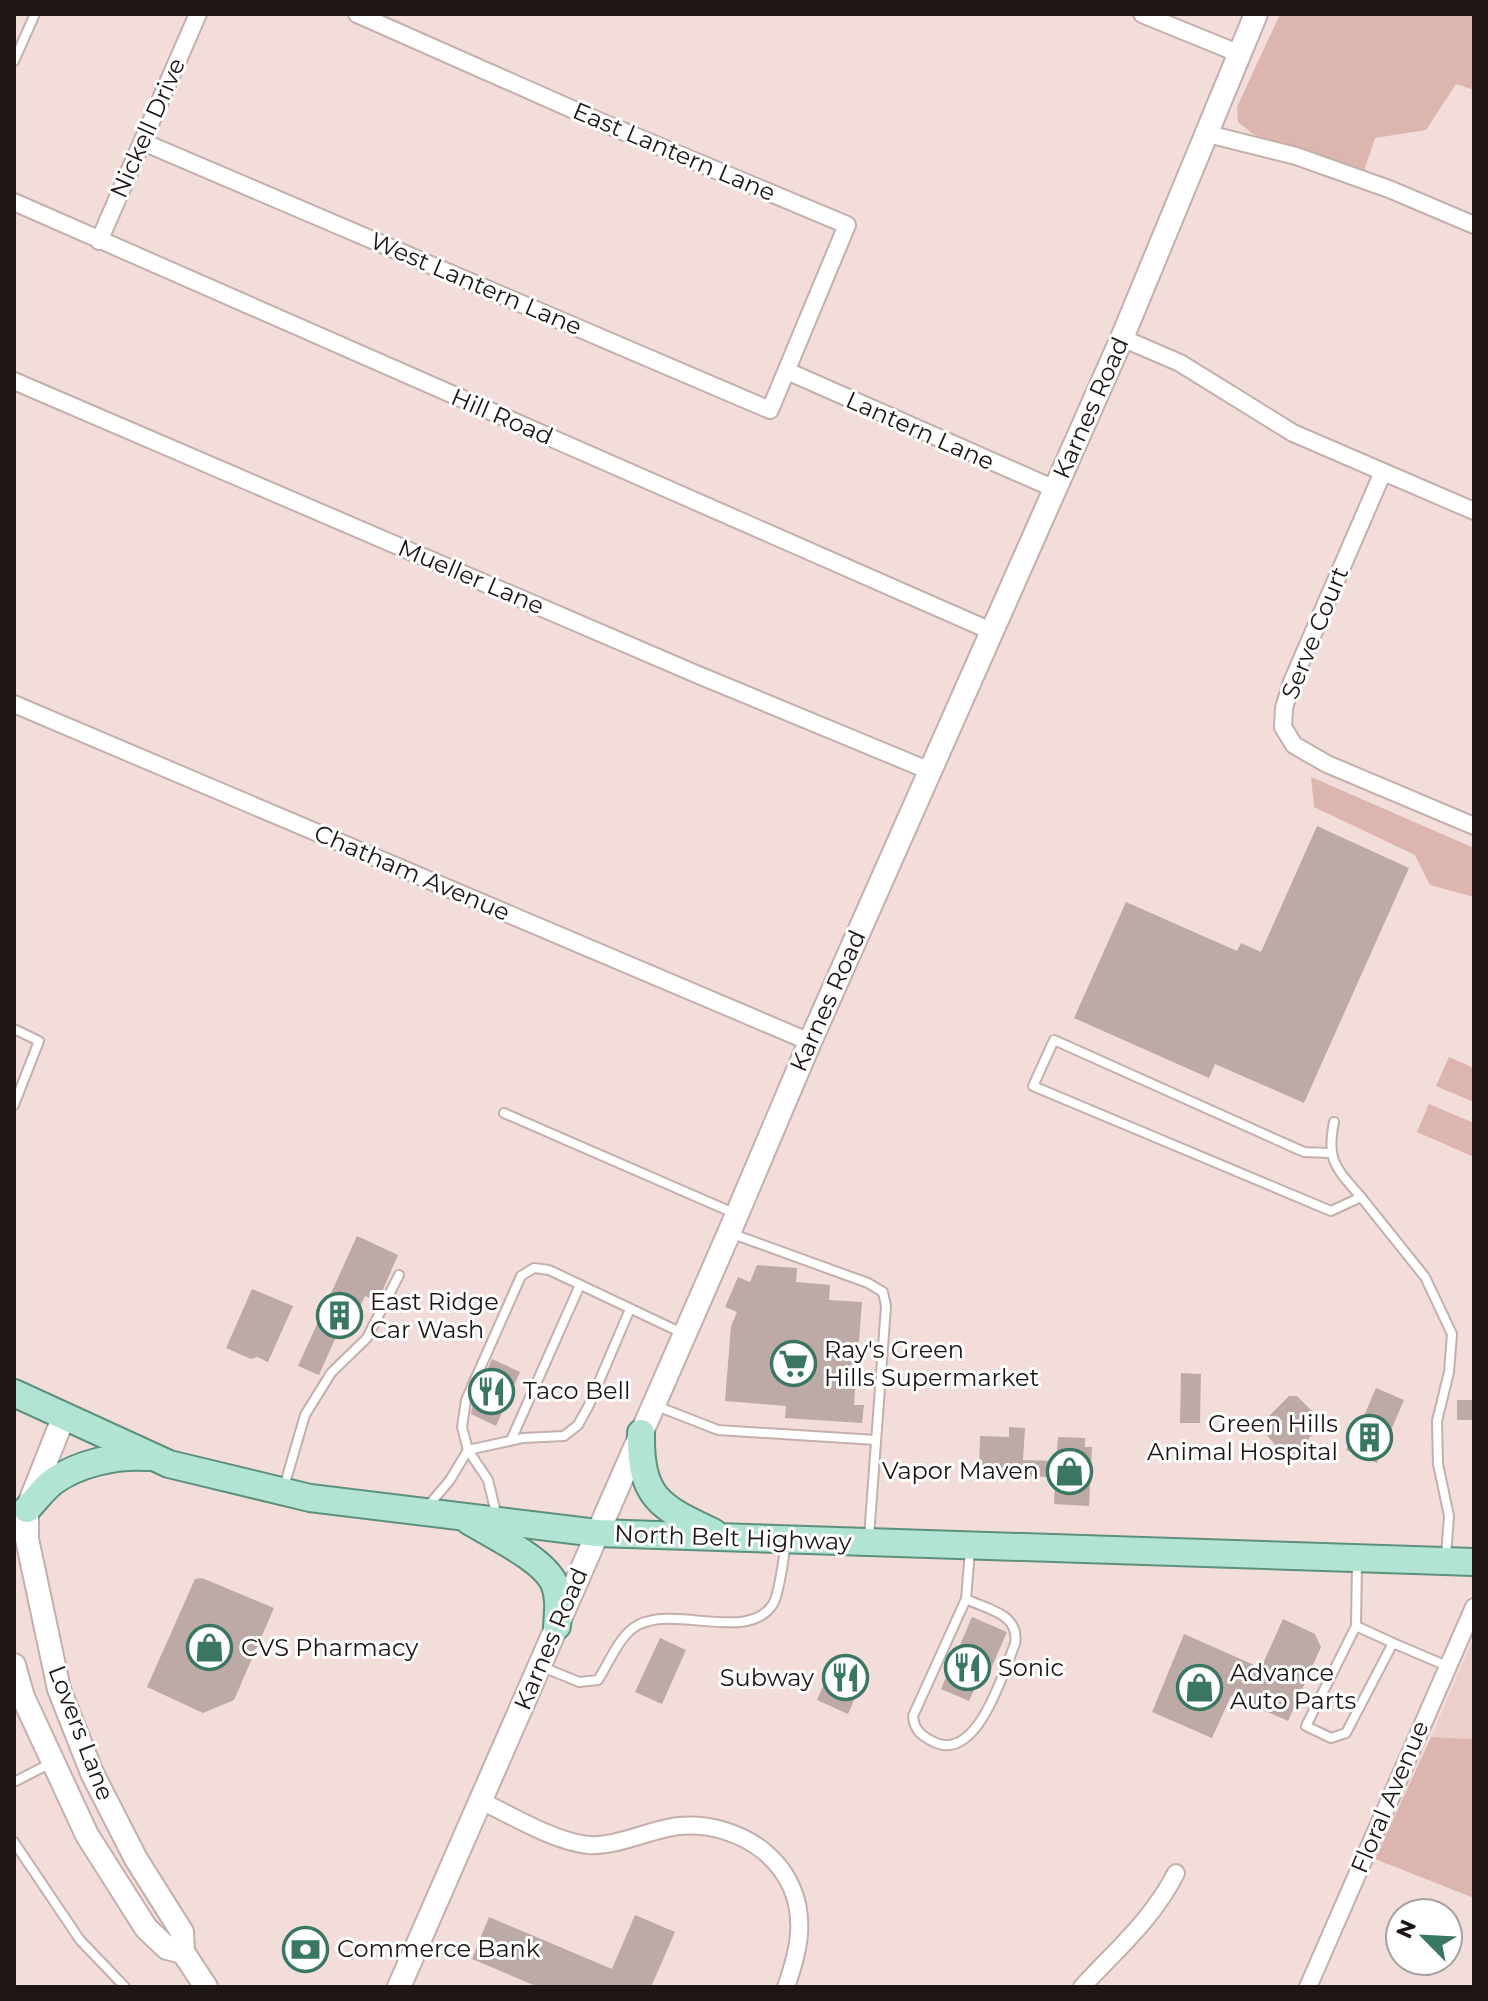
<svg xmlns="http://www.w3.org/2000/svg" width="1488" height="2001" font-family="Montserrat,sans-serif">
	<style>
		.built { fill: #eccfcb }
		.green { fill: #dcb5af }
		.building { fill: #bda9a6 }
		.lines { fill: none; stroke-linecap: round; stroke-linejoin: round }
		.service-casing { stroke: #c3afac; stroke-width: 12 }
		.minor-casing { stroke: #c3afac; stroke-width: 20 }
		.tertiary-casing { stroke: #c3afac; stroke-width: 26 }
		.primary-casing { stroke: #5d907d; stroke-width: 30 }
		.service { stroke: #fff; stroke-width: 8 }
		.minor { stroke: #fff; stroke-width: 16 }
		.tertiary { stroke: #fff; stroke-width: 22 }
		.primary { stroke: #b2e4d3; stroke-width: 26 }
		.labels { text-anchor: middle; stroke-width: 6; stroke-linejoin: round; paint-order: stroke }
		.street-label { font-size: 24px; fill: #1d1615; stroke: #fff }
		.poi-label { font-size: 24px; fill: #1d1615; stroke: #fff; text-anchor: start }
	</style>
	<rect width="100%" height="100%" fill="#f2ddda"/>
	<!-- built -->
	<path class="built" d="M1474,1637V1739L1431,1737Z"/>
	<!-- green -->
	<g class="green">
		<path d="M1280,14H1474V90L1456,84L1426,130L1375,138L1363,174L1253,134L1238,122L1237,107Z"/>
		<path d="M1311,777L1474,848V897L1430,885L1415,855L1314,807Z"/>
		<path d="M1449,1057L1474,1068V1102L1436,1086Z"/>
		<path d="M1429,1104L1474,1123V1157L1417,1132Z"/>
		<path d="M1431,1737L1474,1739V1898L1375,1859Z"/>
	</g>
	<!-- building -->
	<g class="building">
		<path d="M1317,826L1409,868L1304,1103L1215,1064L1209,1078L1074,1018L1126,902L1237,951L1241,943L1261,952Z"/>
		<path d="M357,1236L398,1255L378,1301L365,1296L348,1334L339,1330L319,1375L298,1366Z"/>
		<path d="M757,1265L797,1268L796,1282L830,1285L829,1300L862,1302L854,1405H864L862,1423L785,1418L786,1406L725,1401L731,1326L737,1312L725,1307L738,1277L750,1282Z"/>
		<path d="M252,1289L293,1306L268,1362L257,1357L251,1359L226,1348Z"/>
		<path d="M492,1359L520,1372L496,1426L471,1414L473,1402Z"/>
		<path d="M1181,1373L1201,1374L1200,1423H1180Z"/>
		<path d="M1376,1388L1404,1400L1377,1463L1346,1450L1357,1424L1360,1425Z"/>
		<path d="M1289,1396H1297L1324,1423L1294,1454L1284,1455L1262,1430V1423Z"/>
		<rect x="1457" y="1400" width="17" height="20"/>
		<path d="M1009,1427L1025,1428L1023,1460L1056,1461L1058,1437L1085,1438V1447H1092L1089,1506L1054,1504L1055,1480H1048V1477L979,1474L980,1436L1009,1437Z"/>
		<path d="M202,1578L274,1608L234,1700L203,1713L147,1687L195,1579Z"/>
		<path d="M972,1617L1007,1632L991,1669L985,1666L969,1701L941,1689Z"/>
		<path d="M1283,1619L1315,1634L1321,1647L1288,1721L1231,1696L1212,1738L1152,1712L1184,1634L1261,1668Z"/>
		<path d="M660,1638L686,1650L662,1704L635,1692Z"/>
		<path d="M837,1655L868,1668L848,1714L817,1700Z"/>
		<path d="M635,1915L675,1932L651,1987H538L472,1959L489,1917L612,1969Z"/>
	</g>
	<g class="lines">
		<defs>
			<g id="service">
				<path d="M14,61L35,14"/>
				<path d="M14,1029L39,1041L14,1105"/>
				<path d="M504,1113L736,1214"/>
				<path d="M1334,1122C1326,1161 1336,1168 1361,1197"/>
				<path d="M1330,1153L1304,1152L1054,1040L1033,1086L1331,1211L1361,1197L1425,1277L1452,1334L1449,1372L1437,1421L1438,1464L1449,1516L1446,1556"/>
				<path d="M730,1233L868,1283L883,1292L886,1306L869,1537"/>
				<path d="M654,1405L718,1430L876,1440"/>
				<path d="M511,1440L580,1285"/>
				<path d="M284,1487L305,1415L331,1373L367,1338L399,1275"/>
				<path d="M428,1506L450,1480L468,1450L523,1438L564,1436L578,1425L589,1405L630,1309"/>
				<path d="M497,1517L488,1480L468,1450L462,1427L466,1400L521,1276L534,1268L549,1270L682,1333"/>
				<path d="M1357,1563L1356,1626L1306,1726L1331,1738L1346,1733L1393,1643L1447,1666"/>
				<path d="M966,1599C989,1610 1020,1614 1015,1644C1003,1673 978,1760 936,1743C923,1737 914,1731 913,1716L966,1599L970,1550"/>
				<path d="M1356,1626L1393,1643"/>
				<path d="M540,1666L579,1682L598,1680C609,1663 620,1634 638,1625C676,1605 749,1643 773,1604C780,1592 783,1559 786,1544"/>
				<path d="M14,1782L51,1763"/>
				<path d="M14,1842L80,1940L125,1987"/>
			</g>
			<g id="minor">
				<path d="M1142,14L1240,54"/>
				<path d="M1208,134L1296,156L1389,189L1474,225"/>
				<path d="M143,142L770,410L847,225L601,122L357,14"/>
				<path d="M14,202L991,631"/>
				<path d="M99,241L198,14"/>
				<path d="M1122,338L1180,363L1293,433L1474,511"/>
				<path d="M787,371L1055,489"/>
				<path d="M14,381L696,674L930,771"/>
				<path d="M1383,472L1292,682L1284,708L1283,727L1294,745L1327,764L1474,826"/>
				<path d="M14,704L810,1042"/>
				<path d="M481,1801C513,1816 555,1842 589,1845C617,1847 651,1829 679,1826C743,1821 804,1865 799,1933C798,1952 792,1970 786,1987"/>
				<path d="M1082,1987C1117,1949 1152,1920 1176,1873"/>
				<path d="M1308,1987L1474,1607"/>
			</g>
			<g id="tertiary">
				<path d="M64,1416L27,1509V1539L59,1689L92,1773L136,1859L182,1932L183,1952L206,1987"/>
				<path d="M14,1665L23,1697L87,1835L146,1928L167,1948L183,1952"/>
				<path d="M399,1987L729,1233L810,1042L1122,338L1256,14"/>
			</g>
			<g id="primary">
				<path d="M14,1393L169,1464L310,1498L597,1533L1474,1562"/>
				<path d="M641,1433C640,1497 659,1507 713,1532"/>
				<path d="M27,1509C36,1500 44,1488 54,1481C79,1463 117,1455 147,1457"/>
				<path d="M469,1521C492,1535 543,1559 554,1583C560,1597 558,1612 557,1626"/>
			</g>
		</defs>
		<!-- service casing -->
		<use href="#service" class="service-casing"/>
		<!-- minor casing -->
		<use href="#minor" class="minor-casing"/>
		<!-- tertiary casing -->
		<use href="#tertiary" class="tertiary-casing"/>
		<!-- primary casing -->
		<use href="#primary" class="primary-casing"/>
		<!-- service -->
		<use href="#service" class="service"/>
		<!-- minor -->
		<use href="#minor" class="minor"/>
		<!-- tertiary -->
		<use href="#tertiary" class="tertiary"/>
		<!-- primary -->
		<use href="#primary" class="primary"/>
	</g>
	<!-- icons -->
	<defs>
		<symbol id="building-ring" viewBox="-11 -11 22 22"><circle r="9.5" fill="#fff" stroke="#3a7763" stroke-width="1.5"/><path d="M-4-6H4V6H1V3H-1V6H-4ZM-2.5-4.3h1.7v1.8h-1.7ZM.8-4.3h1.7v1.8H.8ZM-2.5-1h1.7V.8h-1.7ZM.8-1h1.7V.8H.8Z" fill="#3a7763"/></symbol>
		<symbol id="supermarket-ring" viewBox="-11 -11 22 22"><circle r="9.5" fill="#fff" stroke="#3a7763" stroke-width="1.5"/><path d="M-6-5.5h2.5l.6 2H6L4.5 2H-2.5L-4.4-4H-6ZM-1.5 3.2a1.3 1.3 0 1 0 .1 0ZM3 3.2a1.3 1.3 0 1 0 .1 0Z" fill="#3a7763"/></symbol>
		<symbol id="restaurant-ring" viewBox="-11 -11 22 22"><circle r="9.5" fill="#fff" stroke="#3a7763" stroke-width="1.5"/><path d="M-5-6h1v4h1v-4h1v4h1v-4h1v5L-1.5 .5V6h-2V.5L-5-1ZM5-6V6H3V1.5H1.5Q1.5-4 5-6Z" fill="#3a7763"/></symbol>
		<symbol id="shop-ring" viewBox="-11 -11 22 22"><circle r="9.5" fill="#fff" stroke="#3a7763" stroke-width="1.5"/><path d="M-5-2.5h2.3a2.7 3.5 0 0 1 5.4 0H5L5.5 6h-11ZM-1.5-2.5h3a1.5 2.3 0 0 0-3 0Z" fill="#3a7763"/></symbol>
		<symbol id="bank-ring" viewBox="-11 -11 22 22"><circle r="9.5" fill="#fff" stroke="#3a7763" stroke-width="1.5"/><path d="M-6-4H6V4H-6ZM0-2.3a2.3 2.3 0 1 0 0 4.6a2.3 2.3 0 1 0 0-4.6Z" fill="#3a7763"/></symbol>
	</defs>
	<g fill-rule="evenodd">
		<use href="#building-ring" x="314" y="1290" width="51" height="51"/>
		<use href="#supermarket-ring" x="768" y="1338" width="51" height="51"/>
		<use href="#restaurant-ring" x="466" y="1366" width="51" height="51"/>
		<use href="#building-ring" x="1344" y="1412" width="51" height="51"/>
		<use href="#shop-ring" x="1044" y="1446" width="51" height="51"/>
		<use href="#shop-ring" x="184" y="1622" width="51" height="51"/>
		<use href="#restaurant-ring" x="942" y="1642" width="51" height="51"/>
		<use href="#restaurant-ring" x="820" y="1652" width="51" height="51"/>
		<use href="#shop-ring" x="1174" y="1662" width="51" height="51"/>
		<use href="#bank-ring" x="280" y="1924" width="51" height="51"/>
	</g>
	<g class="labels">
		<!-- street labels -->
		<g class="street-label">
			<text transform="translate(148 128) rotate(-66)" y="8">Nickell Drive</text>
			<text transform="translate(674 152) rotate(23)" y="8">East Lantern Lane</text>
			<text transform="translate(476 284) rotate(23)" y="8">West Lantern Lane</text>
			<text transform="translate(1091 408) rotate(-66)" y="8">Karnes Road</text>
			<text transform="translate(502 417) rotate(23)" y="8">Hill Road</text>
			<text transform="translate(920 431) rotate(24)" y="8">Lantern Lane</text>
			<text transform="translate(471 577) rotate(23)" y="8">Mueller Lane</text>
			<text transform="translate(1315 633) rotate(-68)" y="8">Serve Court</text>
			<text transform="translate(412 873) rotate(23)" y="8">Chatham Avenue</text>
			<text transform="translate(828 1001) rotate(-66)" y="8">Karnes Road</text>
			<text transform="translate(733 1538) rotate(2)" y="8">North Belt Highway</text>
			<text transform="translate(551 1639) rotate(-67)" y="8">Karnes Road</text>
			<text transform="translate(81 1733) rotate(69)" y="8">Lovers Lane</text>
			<text transform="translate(1390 1797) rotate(-67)" y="8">Floral Avenue</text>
		</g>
		<!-- poi labels -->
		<g class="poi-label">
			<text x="370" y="1310">East Ridge<tspan x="370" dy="28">Car Wash</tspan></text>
			<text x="824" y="1358">Ray's Green<tspan x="824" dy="28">Hills Supermarket</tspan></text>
			<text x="523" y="1399">Taco Bell</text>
			<text x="1338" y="1432" text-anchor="end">Green Hills<tspan x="1338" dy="28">Animal Hospital</tspan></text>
			<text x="1039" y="1479" text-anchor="end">Vapor Maven</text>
			<text x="241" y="1656">CVS Pharmacy</text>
			<text x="998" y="1676">Sonic</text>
			<text x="1230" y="1681">Advance<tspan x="1230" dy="28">Auto Parts</tspan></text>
			<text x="814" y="1686" text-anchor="end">Subway</text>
			<text x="337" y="1957">Commerce Bank</text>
		</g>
	</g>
	<!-- border -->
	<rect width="1488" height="2001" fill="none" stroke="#1d1615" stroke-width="32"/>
	<!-- north arrow -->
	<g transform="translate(1424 1937) rotate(294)"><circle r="38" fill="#ffffff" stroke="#a5a2a1" stroke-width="2"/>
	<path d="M0-6L14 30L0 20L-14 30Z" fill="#3a7763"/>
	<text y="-12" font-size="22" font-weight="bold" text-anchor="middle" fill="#1d1615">N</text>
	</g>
</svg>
